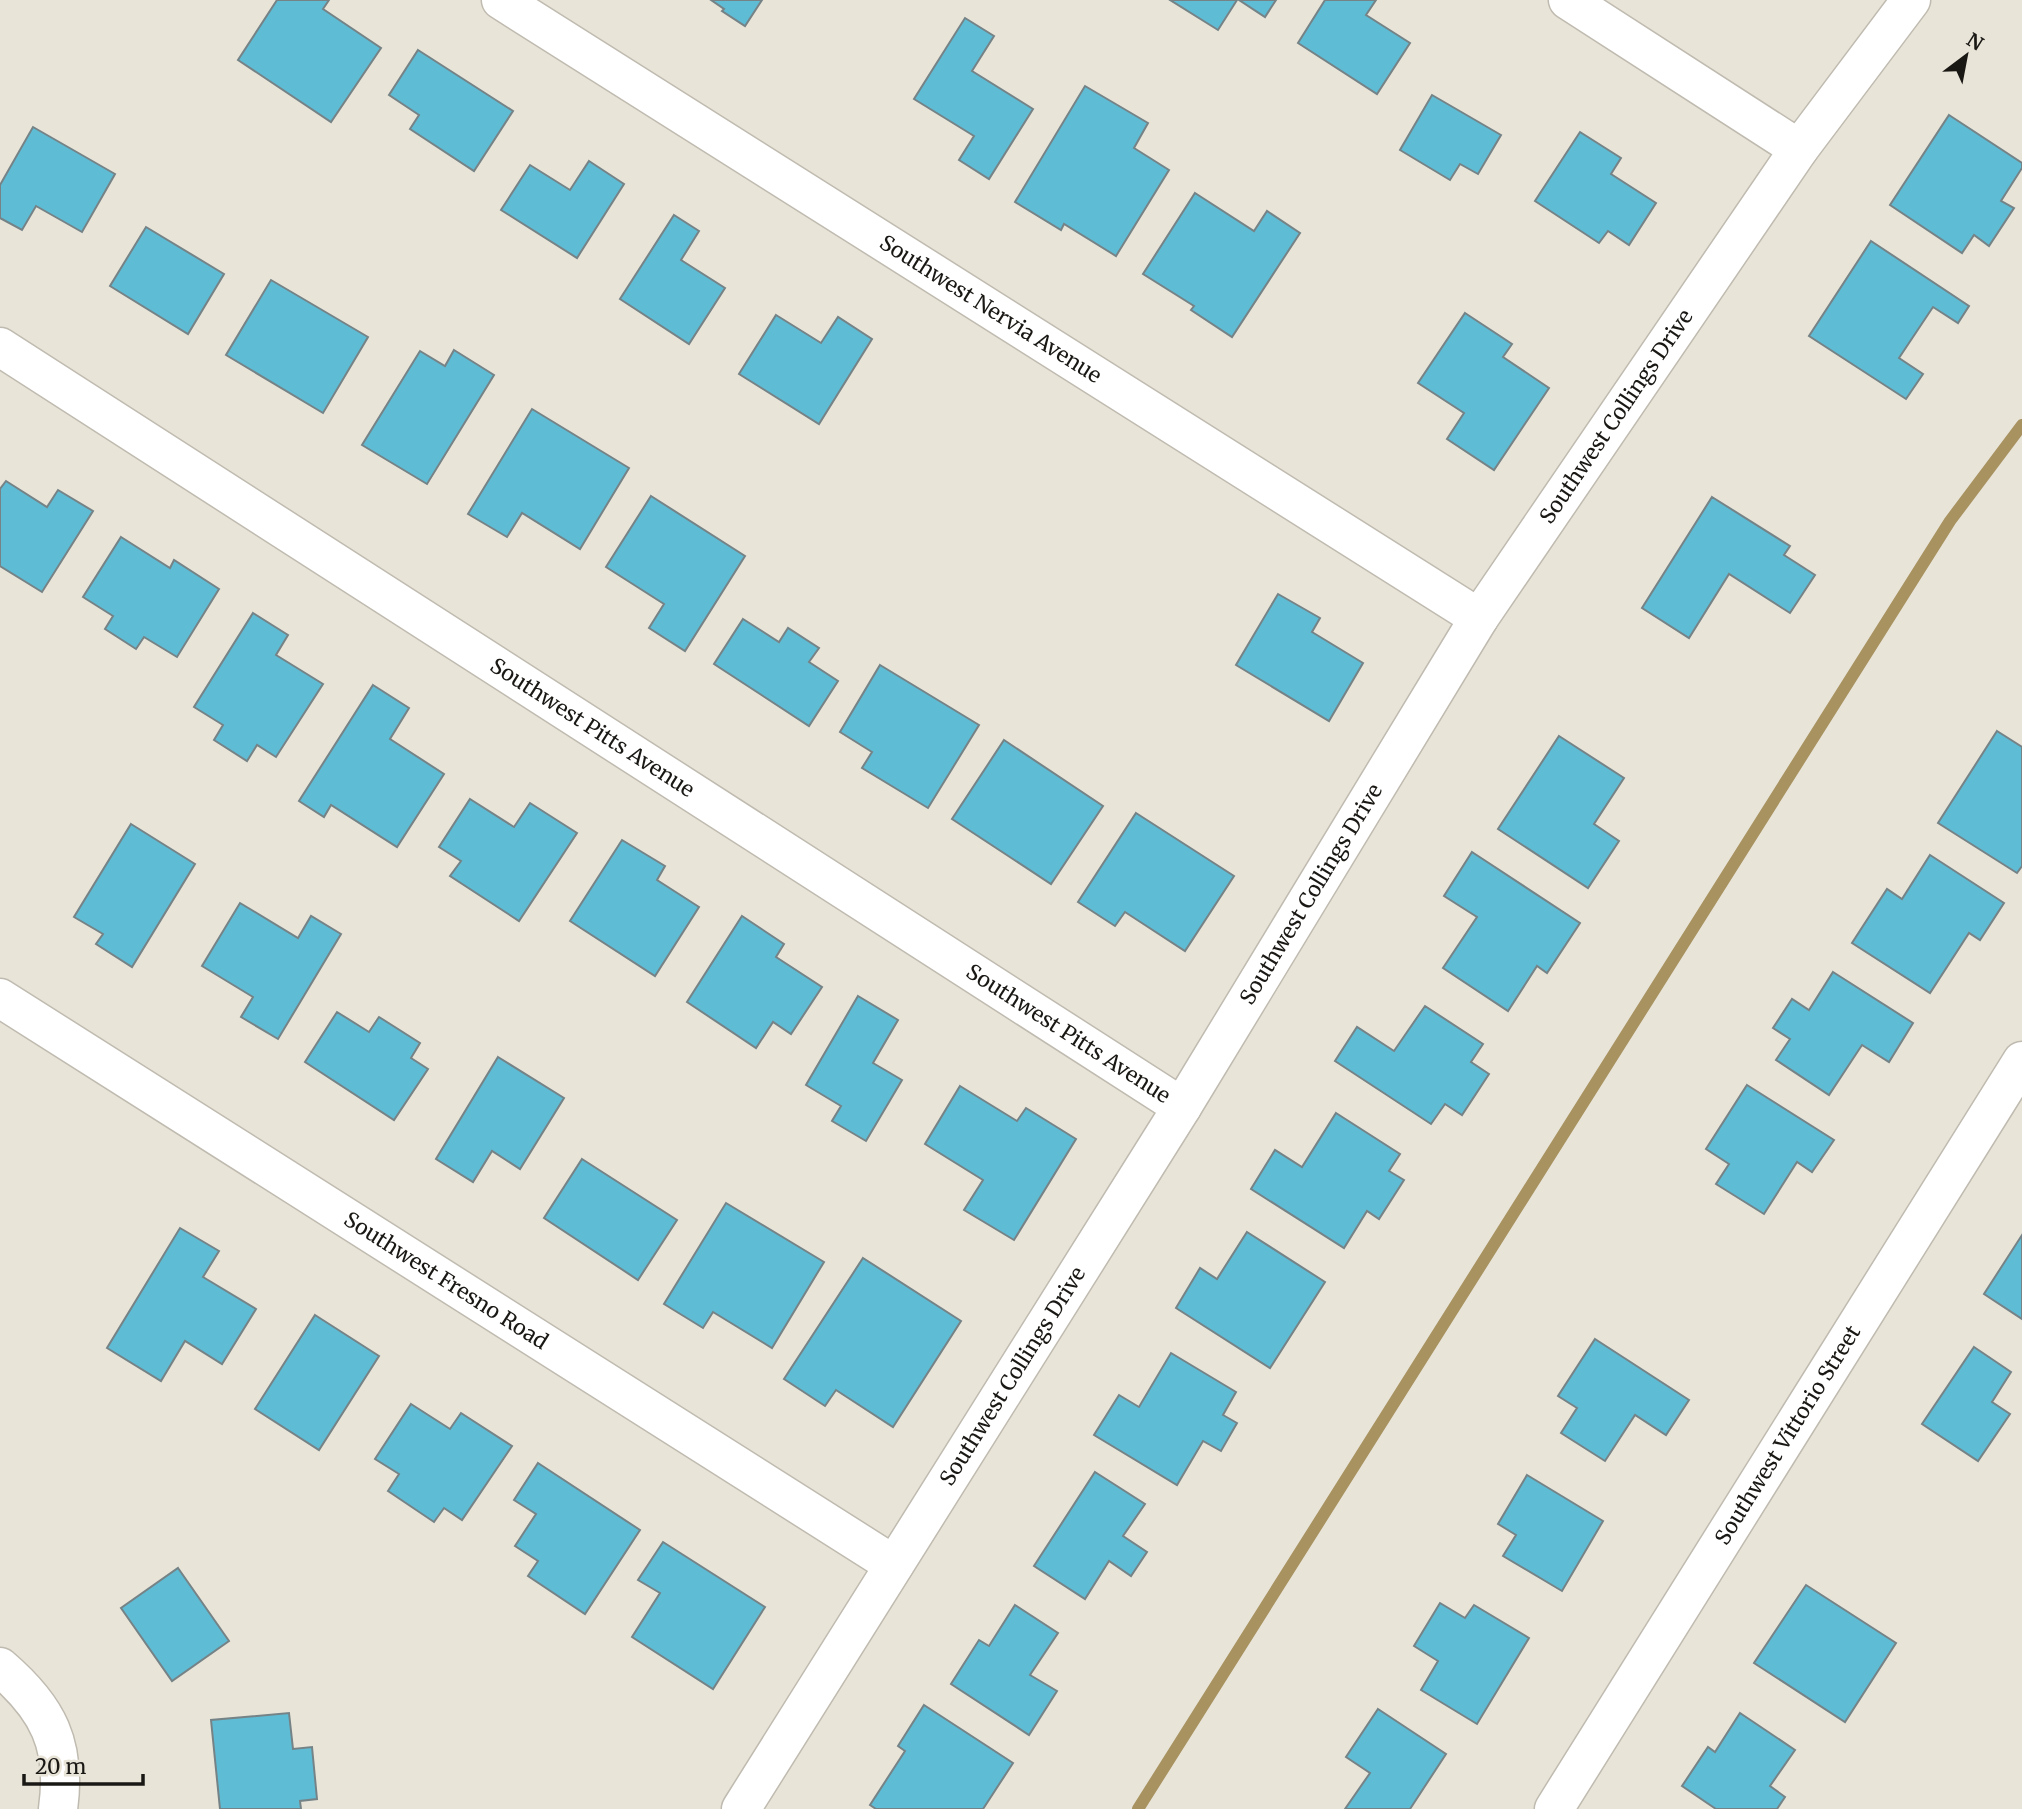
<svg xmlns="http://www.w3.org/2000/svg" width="2022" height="1809" font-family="Merriweather,serif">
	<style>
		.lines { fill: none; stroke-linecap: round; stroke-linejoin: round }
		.stream { stroke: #a79260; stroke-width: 12 }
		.building { fill: #5fbcd5; stroke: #758387; stroke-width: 2 }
		.minor-casing { stroke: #c0bbb0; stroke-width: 41 }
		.minor { stroke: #fff; stroke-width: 38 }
		.labels { text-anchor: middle; stroke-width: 7; stroke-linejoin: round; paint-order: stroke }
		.street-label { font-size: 21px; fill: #1a1814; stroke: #e9e4d8 }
	</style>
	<rect width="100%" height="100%" fill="#e9e4d8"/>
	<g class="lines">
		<!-- stream -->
		<path class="stream" d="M1138,1809L1950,521L2022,425"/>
	</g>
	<!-- building -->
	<g class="building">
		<path d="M277,0H329L323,9L381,48L331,122L238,60Z"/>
		<path d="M711,0H762L745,26L722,11L724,9Z"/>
		<path d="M1170,0H1237L1218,30Z"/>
		<path d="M1239,0H1276L1265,17Z"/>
		<path d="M1325,0H1376L1366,15L1410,43L1377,94L1298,43Z"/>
		<path d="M965,18L994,36L972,71L1033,109L989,179L959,160L974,136L914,99Z"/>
		<path d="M418,50L513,111L474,171L410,129L419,115L389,95Z"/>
		<path d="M1085,86L1148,123L1134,148L1169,170L1116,256L1064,224L1061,230L1015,202Z"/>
		<path d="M1432,95L1501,135L1478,174L1460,164L1450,180L1400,150Z"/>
		<path d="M1949,115L2022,163V168L2001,201L2014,208L1989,246L1974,235L1962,253L1890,205Z"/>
		<path d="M33,127L115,174L82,232L36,206L22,230L0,218V185Z"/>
		<path d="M1580,132L1621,158L1611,174L1656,203L1629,245L1608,231L1599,243L1535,201Z"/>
		<path d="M589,161L624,184L577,258L501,210L530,165L570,190Z"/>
		<path d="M1195,193L1254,231L1267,211L1300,233L1232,337L1191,310L1194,306L1143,274Z"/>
		<path d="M674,215L699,231L681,260L725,288L689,344L620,299Z"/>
		<path d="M146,227L224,274L188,334L110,286Z"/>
		<path d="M1871,241L1969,306L1958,323L1933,307L1899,358L1923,374L1906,399L1809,336Z"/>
		<path d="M271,280L368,337L323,413L226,355Z"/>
		<path d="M1465,313L1512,344L1503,357L1549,388L1494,470L1447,439L1464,413L1418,383Z"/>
		<path d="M776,315L821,343L838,317L872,339L819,424L739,374Z"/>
		<path d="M454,350L494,375L427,484L362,445L420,351L445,366Z"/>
		<path d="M532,409L629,468L580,549L522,513L507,537L468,514Z"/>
		<path d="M6,481L47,507L58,490L93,511L42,592L0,566V489Z"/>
		<path d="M651,496L745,556L685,651L649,628L664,604L606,567Z"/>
		<path d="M1712,497L1790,546L1784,555L1815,575L1790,613L1729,574L1689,638L1642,608Z"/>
		<path d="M121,537L170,568L174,560L219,589L177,657L144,637L136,649L105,629L113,616L83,597Z"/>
		<path d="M1278,594L1320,618L1312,632L1363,663L1329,721L1236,665Z"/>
		<path d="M253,613L288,635L276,655L323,684L276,757L257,745L247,761L214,740L223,725L194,707Z"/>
		<path d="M743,619L779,642L788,628L819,648L809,662L838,681L809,726L714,664Z"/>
		<path d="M880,665L979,725L928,808L862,768L872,752L840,732Z"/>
		<path d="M373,685L409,708L390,739L444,774L397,847L331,805L324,817L299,801Z"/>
		<path d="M1997,731L2022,747V866L2017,873L1938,823Z"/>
		<path d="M1559,736L1624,778L1594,824L1619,841L1588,888L1498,829Z"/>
		<path d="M1004,740L1103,806L1051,884L952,819Z"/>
		<path d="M470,799L514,827L530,803L577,833L519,921L450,876L461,861L439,847Z"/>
		<path d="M1136,813L1234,876L1185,951L1125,912L1115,926L1078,902Z"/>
		<path d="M131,824L195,864L132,967L96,944L103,934L74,917Z"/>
		<path d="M622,840L665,866L657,880L699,907L655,976L570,921Z"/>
		<path d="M1472,852L1580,923L1547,973L1537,966L1508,1011L1443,968L1477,917L1444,896Z"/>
		<path d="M1930,855L2004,903L1980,940L1969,933L1930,993L1852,943L1887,889L1902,899Z"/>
		<path d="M240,903L298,938L311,916L341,934L278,1039L241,1017L253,997L202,966Z"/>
		<path d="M742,916L784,944L776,957L822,987L791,1034L773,1022L756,1048L687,1002Z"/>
		<path d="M1833,972L1913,1023L1889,1062L1862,1045L1829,1095L1776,1060L1790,1039L1773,1028L1792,999L1809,1010Z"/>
		<path d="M858,996L898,1020L873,1063L902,1080L866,1141L832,1121L841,1106L806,1085Z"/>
		<path d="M1425,1006L1483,1044L1471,1062L1489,1074L1462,1115L1445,1104L1431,1124L1335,1061L1357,1027L1394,1051Z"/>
		<path d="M337,1012L369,1032L379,1017L420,1043L411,1058L428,1069L394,1120L305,1062Z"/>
		<path d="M498,1057L564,1098L520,1169L492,1151L473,1182L436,1159Z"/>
		<path d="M1747,1085L1834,1140L1812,1172L1797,1162L1764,1214L1716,1184L1729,1164L1706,1149Z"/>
		<path d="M960,1086L1017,1121L1026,1108L1076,1139L1014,1240L964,1210L983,1180L925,1144Z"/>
		<path d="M1336,1113L1400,1154L1389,1171L1404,1180L1379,1219L1367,1211L1344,1248L1251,1189L1275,1150L1302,1167Z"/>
		<path d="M582,1159L677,1220L638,1280L544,1218Z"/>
		<path d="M726,1203L824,1262L772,1348L713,1312L703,1328L664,1304Z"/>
		<path d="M180,1228L219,1251L203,1277L256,1309L222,1364L185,1341L161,1381L107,1348Z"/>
		<path d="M1247,1232L1325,1282L1270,1368L1176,1308L1200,1268L1217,1279Z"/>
		<path d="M2022,1235V1319L1984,1294Z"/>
		<path d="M863,1258L961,1321L893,1427L836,1390L825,1406L784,1379Z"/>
		<path d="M315,1315L379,1356L319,1450L255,1409Z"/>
		<path d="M1595,1339L1689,1400L1666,1435L1635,1415L1605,1461L1561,1433L1577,1408L1558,1396Z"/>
		<path d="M1974,1347L2011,1372L1992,1402L2010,1414L1978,1461L1922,1424Z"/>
		<path d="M1171,1353L1236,1392L1223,1415L1237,1423L1221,1451L1203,1441L1177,1485L1094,1435L1119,1395L1139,1407Z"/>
		<path d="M411,1404L450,1429L461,1413L512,1446L462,1520L444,1508L434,1522L388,1491L399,1474L375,1459Z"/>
		<path d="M538,1463L640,1530L585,1614L528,1576L538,1561L515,1546L536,1514L514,1500Z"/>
		<path d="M1095,1472L1145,1504L1123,1536L1147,1552L1131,1576L1109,1561L1085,1599L1034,1566Z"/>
		<path d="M1527,1475L1603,1521L1562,1591L1503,1556L1516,1535L1498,1524Z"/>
		<path d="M663,1542L765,1607L713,1689L632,1637L660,1593L638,1580Z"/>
		<path d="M178,1568L229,1641L172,1681L121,1608Z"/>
		<path d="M1806,1585L1896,1643L1845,1722L1754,1663Z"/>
		<path d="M1440,1603L1465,1618L1474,1605L1529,1638L1477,1724L1421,1690L1438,1661L1414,1646Z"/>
		<path d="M1015,1605L1058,1633L1030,1675L1057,1691L1029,1735L951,1684L979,1640L989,1646Z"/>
		<path d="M924,1705L1013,1763L983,1809H876L870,1805L905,1751L898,1746Z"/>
		<path d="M1378,1709L1446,1754L1410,1809H1345L1370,1773L1346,1757Z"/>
		<path d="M289,1713L293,1749L312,1747L317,1799L300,1801L301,1809H220L211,1720Z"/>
		<path d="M1740,1713L1795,1750L1770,1786L1785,1797L1777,1809H1716L1682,1786L1708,1747L1715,1752Z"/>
	</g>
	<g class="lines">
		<defs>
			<g id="minor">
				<path id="s1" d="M501,0L1479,618"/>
				<path d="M1568,0L1799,149"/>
				<path id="s2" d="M0,347L1182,1107"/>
				<path id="s3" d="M0,998L894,1565"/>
				<path d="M0,1667C48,1708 67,1745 58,1809"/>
				<path id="s4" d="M741,1809L1182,1107L1479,618L1799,149L1911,0"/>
				<path id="s5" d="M1554,1809L2022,1061"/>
			</g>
		</defs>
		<!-- minor casing -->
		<use href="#minor" class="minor-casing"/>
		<!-- minor -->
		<use href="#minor" class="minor"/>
	</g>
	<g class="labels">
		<!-- street labels -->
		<g class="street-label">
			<text dy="7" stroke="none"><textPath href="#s1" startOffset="579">Southwest Nervia Avenue</textPath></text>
			<text dy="7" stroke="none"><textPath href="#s4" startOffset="1645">Southwest Collings Drive</textPath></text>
			<text dy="7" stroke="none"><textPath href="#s2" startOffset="704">Southwest Pitts Avenue</textPath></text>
			<text dy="7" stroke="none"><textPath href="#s4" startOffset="1078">Southwest Collings Drive</textPath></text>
			<text dy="7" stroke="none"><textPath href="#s2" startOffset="1270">Southwest Pitts Avenue</textPath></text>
			<text dy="7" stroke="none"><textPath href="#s3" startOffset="528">Southwest Fresno Road</textPath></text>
			<text dy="7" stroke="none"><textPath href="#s4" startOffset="511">Southwest Collings Drive</textPath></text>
			<text dy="7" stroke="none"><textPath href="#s5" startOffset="441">Southwest Vittorio Street</textPath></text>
		</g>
	</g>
	<!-- north arrow -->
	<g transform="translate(1966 56) rotate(32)" stroke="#e9e4d8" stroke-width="5" paint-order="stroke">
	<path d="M0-5L12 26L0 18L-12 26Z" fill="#1a1814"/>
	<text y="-10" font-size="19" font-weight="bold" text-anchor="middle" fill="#1a1814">N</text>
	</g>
	<!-- scale -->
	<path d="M24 1774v10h119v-10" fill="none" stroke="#1a1814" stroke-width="3.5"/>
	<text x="35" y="1774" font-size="21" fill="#1a1814" stroke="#e9e4d8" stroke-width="5" paint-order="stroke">20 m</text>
</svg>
